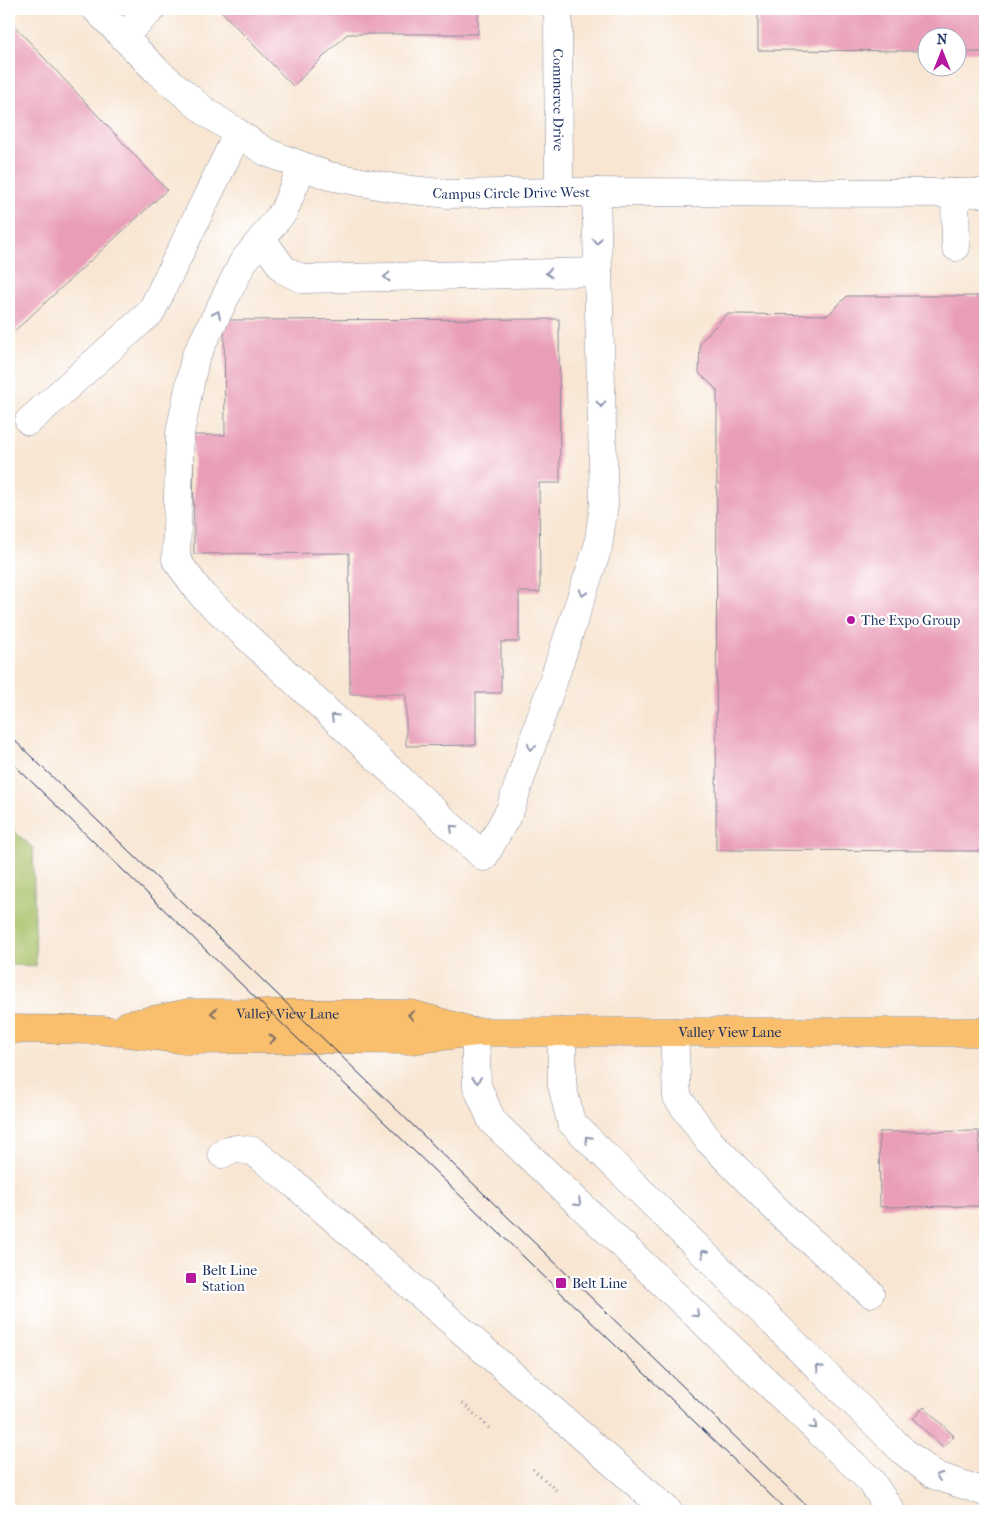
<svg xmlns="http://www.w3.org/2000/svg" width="994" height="1520" font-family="'IM FELL French Canon',serif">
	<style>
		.green { fill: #a7c066; stroke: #617862 }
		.building { fill: #e99db7 }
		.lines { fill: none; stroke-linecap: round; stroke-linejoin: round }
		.minor-casing { stroke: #8a8a98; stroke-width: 29 }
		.major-casing { stroke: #8a8a98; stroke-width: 29 }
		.path { stroke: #8a8a98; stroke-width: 3; stroke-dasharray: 1 4; stroke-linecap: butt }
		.minor { stroke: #fff; stroke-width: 28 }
		.major { stroke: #f9bf6d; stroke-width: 28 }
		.tram { stroke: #1b2f5e; stroke-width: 1 }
		.oneway { stroke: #8d97ae }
		.oneway2 { stroke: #7f7065 }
		.poi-dot { fill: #b5179e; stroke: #fff; stroke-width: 2 }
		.labels { text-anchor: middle; stroke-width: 4.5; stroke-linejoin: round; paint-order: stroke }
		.street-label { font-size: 14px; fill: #1b2f5e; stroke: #fff }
		.poi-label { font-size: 14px; fill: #1b2f5e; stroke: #fff; text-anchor: start }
	</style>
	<rect width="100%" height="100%" fill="#fff"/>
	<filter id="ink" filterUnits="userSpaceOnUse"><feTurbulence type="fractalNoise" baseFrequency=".02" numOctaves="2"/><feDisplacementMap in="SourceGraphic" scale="10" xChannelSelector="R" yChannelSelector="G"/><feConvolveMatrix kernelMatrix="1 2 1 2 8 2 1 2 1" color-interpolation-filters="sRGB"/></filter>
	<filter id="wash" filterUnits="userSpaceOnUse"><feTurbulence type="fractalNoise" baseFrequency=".0096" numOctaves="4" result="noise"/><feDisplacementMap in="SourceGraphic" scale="20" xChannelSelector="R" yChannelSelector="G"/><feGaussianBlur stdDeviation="1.12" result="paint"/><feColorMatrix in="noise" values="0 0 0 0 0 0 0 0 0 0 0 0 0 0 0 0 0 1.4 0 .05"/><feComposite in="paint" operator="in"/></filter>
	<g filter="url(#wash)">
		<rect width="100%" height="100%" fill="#f8e6d3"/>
		<!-- green -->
		<path class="green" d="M9,827L33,848L36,966L9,965Z"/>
		<g id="blocks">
			<!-- building -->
			<g class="building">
				<path d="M219,9H478V34H347L293,86Z"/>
				<path d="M758,9H985V52H956V38H926V51L758,50Z"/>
				<path d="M9,20L167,190L9,336Z"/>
				<path d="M847,296H985V851L716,850L717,390L699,373L700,342L727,314L828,315Z"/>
				<path d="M559,319L560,483H539L540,592H519V642H501V693H476V745L406,746V694H350L349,553L194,554L193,435H225L224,320Z"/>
				<path d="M979,1131L980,1206L880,1207L879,1132Z"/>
				<path d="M924,1407L954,1436L943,1448L913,1419Z"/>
			</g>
		</g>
	</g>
	<g filter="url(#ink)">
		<use href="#blocks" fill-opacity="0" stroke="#8a8a98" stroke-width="1"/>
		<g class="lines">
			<defs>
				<g id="minor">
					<path id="s1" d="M96,9L157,71L206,112L266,152L329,176L394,188L449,194L559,192L985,193"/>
					<path id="s2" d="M558,9L559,192"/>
					<path d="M123,36L152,9"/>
					<path d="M302,166L284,211L243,262L195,358L180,433L176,560L202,595L484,857L510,810L598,547L604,504L596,192"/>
					<path d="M955,193L956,247"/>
					<path d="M262,239L284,270L303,279L598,272"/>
					<path d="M29,421L151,312L238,133"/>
					<path d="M475,1032L477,1086L492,1121L871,1481L891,1511"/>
					<path d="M562,1032V1085L571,1122L903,1451L934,1475L985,1492"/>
					<path d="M674,1032L677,1097L709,1141L786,1219L870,1293"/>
					<path d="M222,1154L229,1150L238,1149L253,1151L292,1182L668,1511"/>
				</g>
				<g id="major">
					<path id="s3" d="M128,1025L189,1013L411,1014L464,1029"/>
					<path id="s4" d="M9,1029L101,1030L188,1040L298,1039L410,1040L475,1032H985"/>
				</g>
			</defs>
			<!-- minor casing -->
			<use href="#minor" class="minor-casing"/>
			<!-- major casing -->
			<use href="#major" class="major-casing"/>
			<!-- path -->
			<g class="path">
				<path d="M463,1403L491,1430"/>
				<path d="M533,1469L558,1492"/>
			</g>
			<!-- minor -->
			<use href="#minor" class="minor"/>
			<!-- major -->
			<use href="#major" class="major"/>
			<!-- tram -->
			<g class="tram">
				<path d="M9,735L812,1511"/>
				<path d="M9,760L787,1511"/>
			</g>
		</g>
		<!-- one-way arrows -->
		<defs><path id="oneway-chevron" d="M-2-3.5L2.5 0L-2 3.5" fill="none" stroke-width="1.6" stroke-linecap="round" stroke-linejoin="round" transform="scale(1.25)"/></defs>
		<g class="oneway">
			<use href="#oneway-chevron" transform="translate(597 241) rotate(88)"/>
			<use href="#oneway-chevron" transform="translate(549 273) rotate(178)"/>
			<use href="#oneway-chevron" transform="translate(387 277) rotate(179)"/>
			<use href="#oneway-chevron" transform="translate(217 314) rotate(-64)"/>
			<use href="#oneway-chevron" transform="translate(601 404) rotate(89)"/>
			<use href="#oneway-chevron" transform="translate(583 593) rotate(109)"/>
			<use href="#oneway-chevron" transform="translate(334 717) rotate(-137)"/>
			<use href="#oneway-chevron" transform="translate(531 747) rotate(109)"/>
			<use href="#oneway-chevron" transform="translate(453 828) rotate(-137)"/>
			<use href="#oneway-chevron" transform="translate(477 1080) rotate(84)"/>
			<use href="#oneway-chevron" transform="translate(588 1139) rotate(-135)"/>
			<use href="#oneway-chevron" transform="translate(578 1203) rotate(43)"/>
			<use href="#oneway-chevron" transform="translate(704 1253) rotate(-135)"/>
			<use href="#oneway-chevron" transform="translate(696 1314) rotate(44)"/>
			<use href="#oneway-chevron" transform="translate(819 1368) rotate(-135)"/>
			<use href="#oneway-chevron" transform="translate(814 1426) rotate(44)"/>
			<use href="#oneway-chevron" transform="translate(939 1476) rotate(-160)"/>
		</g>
		<g class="oneway2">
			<use href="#oneway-chevron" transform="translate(214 1013) rotate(-180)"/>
			<use href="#oneway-chevron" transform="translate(411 1015) rotate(-172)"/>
			<use href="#oneway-chevron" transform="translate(272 1039)"/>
		</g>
	</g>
	<!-- markers -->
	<g class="poi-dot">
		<circle cx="851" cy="620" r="5"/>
		<rect x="185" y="1272" width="12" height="12" rx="2.5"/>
		<rect x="555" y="1277" width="12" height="12" rx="2.5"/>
	</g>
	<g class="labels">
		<!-- street labels -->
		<g class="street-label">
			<text dy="5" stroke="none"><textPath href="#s2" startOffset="91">Commerce Drive</textPath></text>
			<text dy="5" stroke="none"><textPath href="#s1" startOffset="474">Campus Circle Drive West</textPath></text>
			<text dy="5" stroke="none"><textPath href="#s3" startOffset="161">Valley View Lane</textPath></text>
			<text dy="5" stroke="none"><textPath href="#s4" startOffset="722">Valley View Lane</textPath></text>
		</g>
		<!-- poi labels -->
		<g class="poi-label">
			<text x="861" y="625">The Expo Group</text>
			<text x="202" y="1275">Belt Line<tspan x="202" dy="16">Station</tspan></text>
			<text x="572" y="1288">Belt Line</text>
		</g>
	</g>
	<!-- margin -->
	<rect width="994" height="1520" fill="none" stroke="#fff" stroke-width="30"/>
	<!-- north arrow -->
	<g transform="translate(942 52)"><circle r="24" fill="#ffffff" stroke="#a4acbf"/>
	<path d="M0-4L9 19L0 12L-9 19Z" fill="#b5179e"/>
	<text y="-8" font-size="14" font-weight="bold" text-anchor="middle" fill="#1b2f5e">N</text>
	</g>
</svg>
